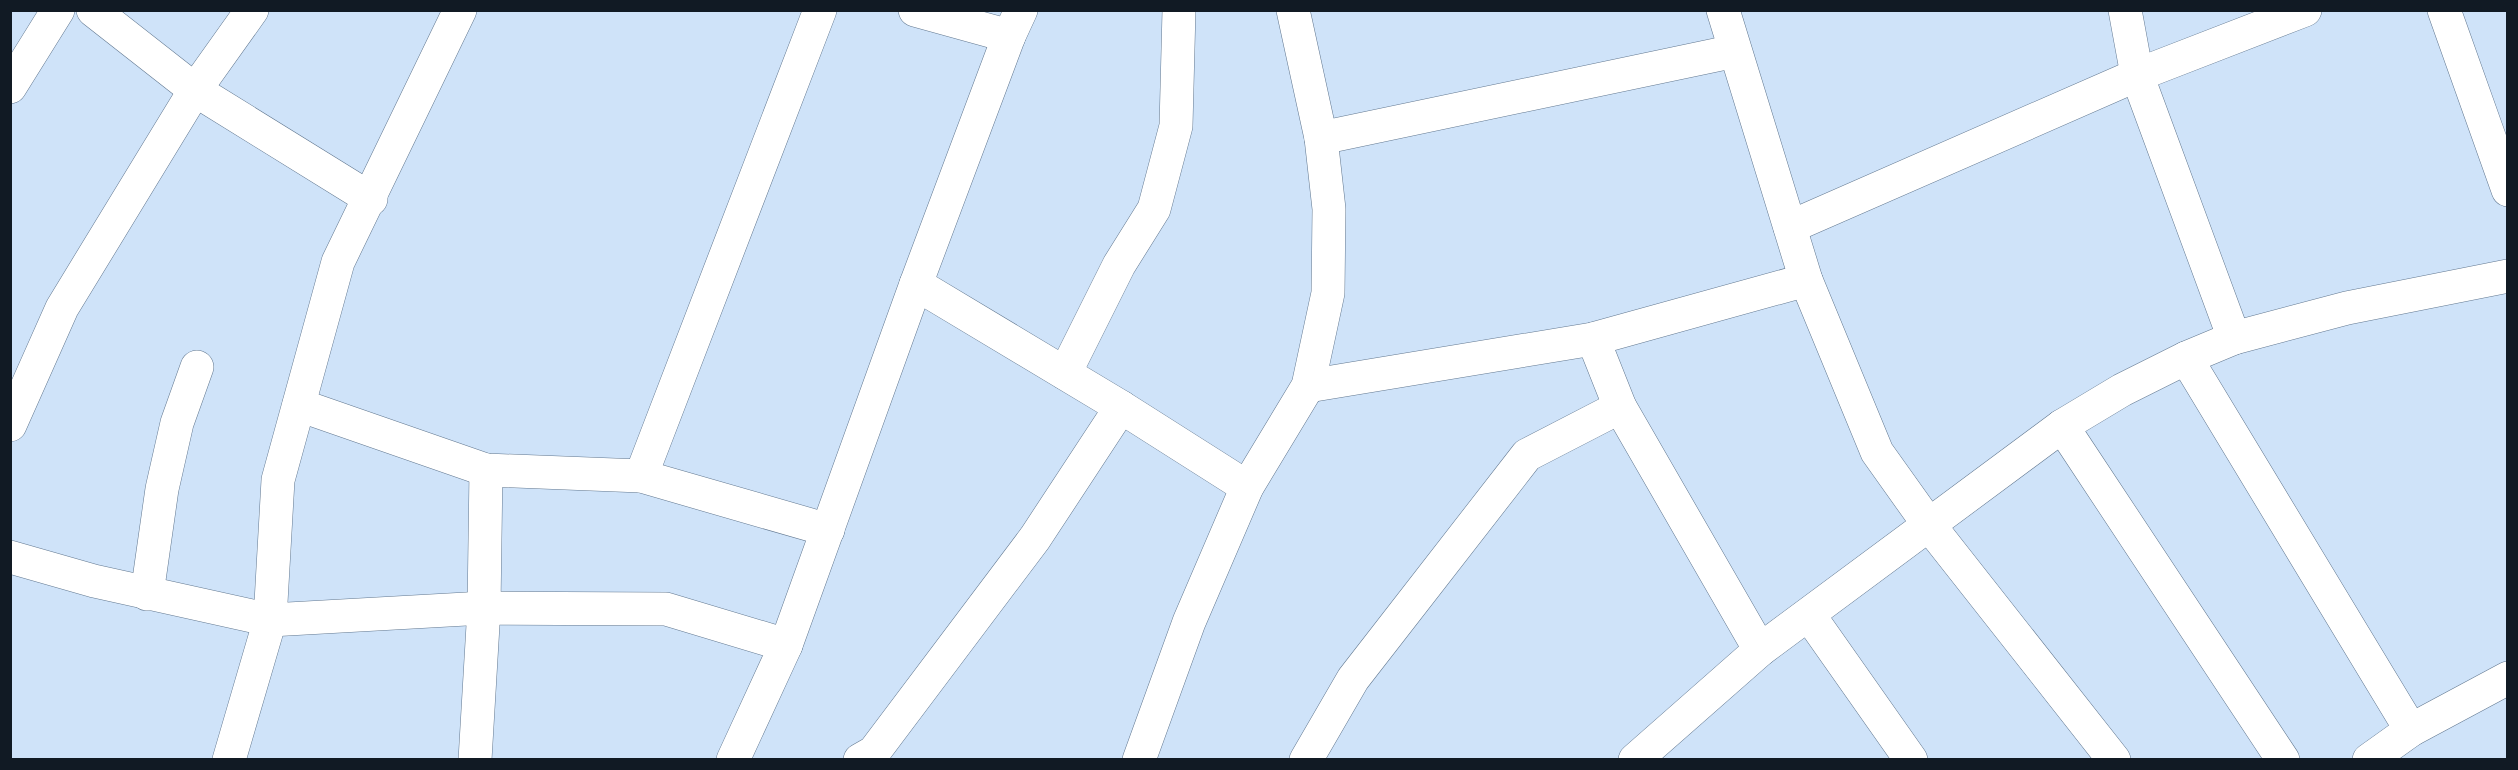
<svg xmlns="http://www.w3.org/2000/svg" width="2518" height="770" font-family="'IBM Plex Sans',sans-serif">
	<style>
		.lines { fill: none; stroke-linecap: round; stroke-linejoin: round }
		.minor-casing { stroke: #627890; stroke-width: 34 }
		.minor { stroke: #fff; stroke-width: 33 }
	</style>
	<rect width="100%" height="100%" fill="#cfe3f9"/>
	<g class="lines">
		<defs>
			<g id="minor">
				<path d="M93,10L195,90L371,199"/>
				<path d="M915,10L1009,36"/>
				<path d="M1723,10L1806,280L1877,452L1929,525L2114,760"/>
				<path d="M2125,10L2137,75L2234,338"/>
				<path d="M2444,10L2508,190"/>
				<path d="M10,87L58,10"/>
				<path d="M1321,138L1735,51"/>
				<path d="M1790,227L2137,75L2305,10"/>
				<path d="M916,284L1121,407L1247,487"/>
				<path d="M1593,339L1620,407L1760,650"/>
				<path d="M2186,358L2411,730"/>
				<path d="M1065,373L1119,265L1154,209L1176,126L1179,10"/>
				<path d="M1308,386L1593,339L1806,280"/>
				<path d="M299,405L486,470L641,476L828,530"/>
				<path d="M10,425L62,308L195,90L252,10"/>
				<path d="M2062,426L2283,760"/>
				<path d="M641,476L820,10"/>
				<path d="M10,557L94,581L270,620L484,608L666,609L786,645"/>
				<path d="M147,594L162,489L177,423L197,367"/>
				<path d="M1809,615L1911,760"/>
				<path d="M229,760L270,620L278,480L338,262L460,10"/>
				<path d="M475,760L484,608L486,470"/>
				<path d="M733,760L786,645L916,284L1009,36L1021,10"/>
				<path d="M860,760L874,752L1035,538L1121,407"/>
				<path d="M1139,760L1189,622L1247,487L1308,386L1328,293L1329,209L1321,138L1293,10"/>
				<path d="M1306,760L1353,679L1527,455L1620,407"/>
				<path d="M1635,760L1760,650L2062,426L2122,390L2186,358L2234,338L2347,308L2508,276"/>
				<path d="M2369,760L2411,730L2508,678"/>
			</g>
		</defs>
		<!-- minor casing -->
		<use href="#minor" class="minor-casing"/>
		<!-- minor -->
		<use href="#minor" class="minor"/>
	</g>
	<!-- border -->
	<rect width="2518" height="770" fill="none" stroke="#111a24" stroke-width="24"/>
</svg>
